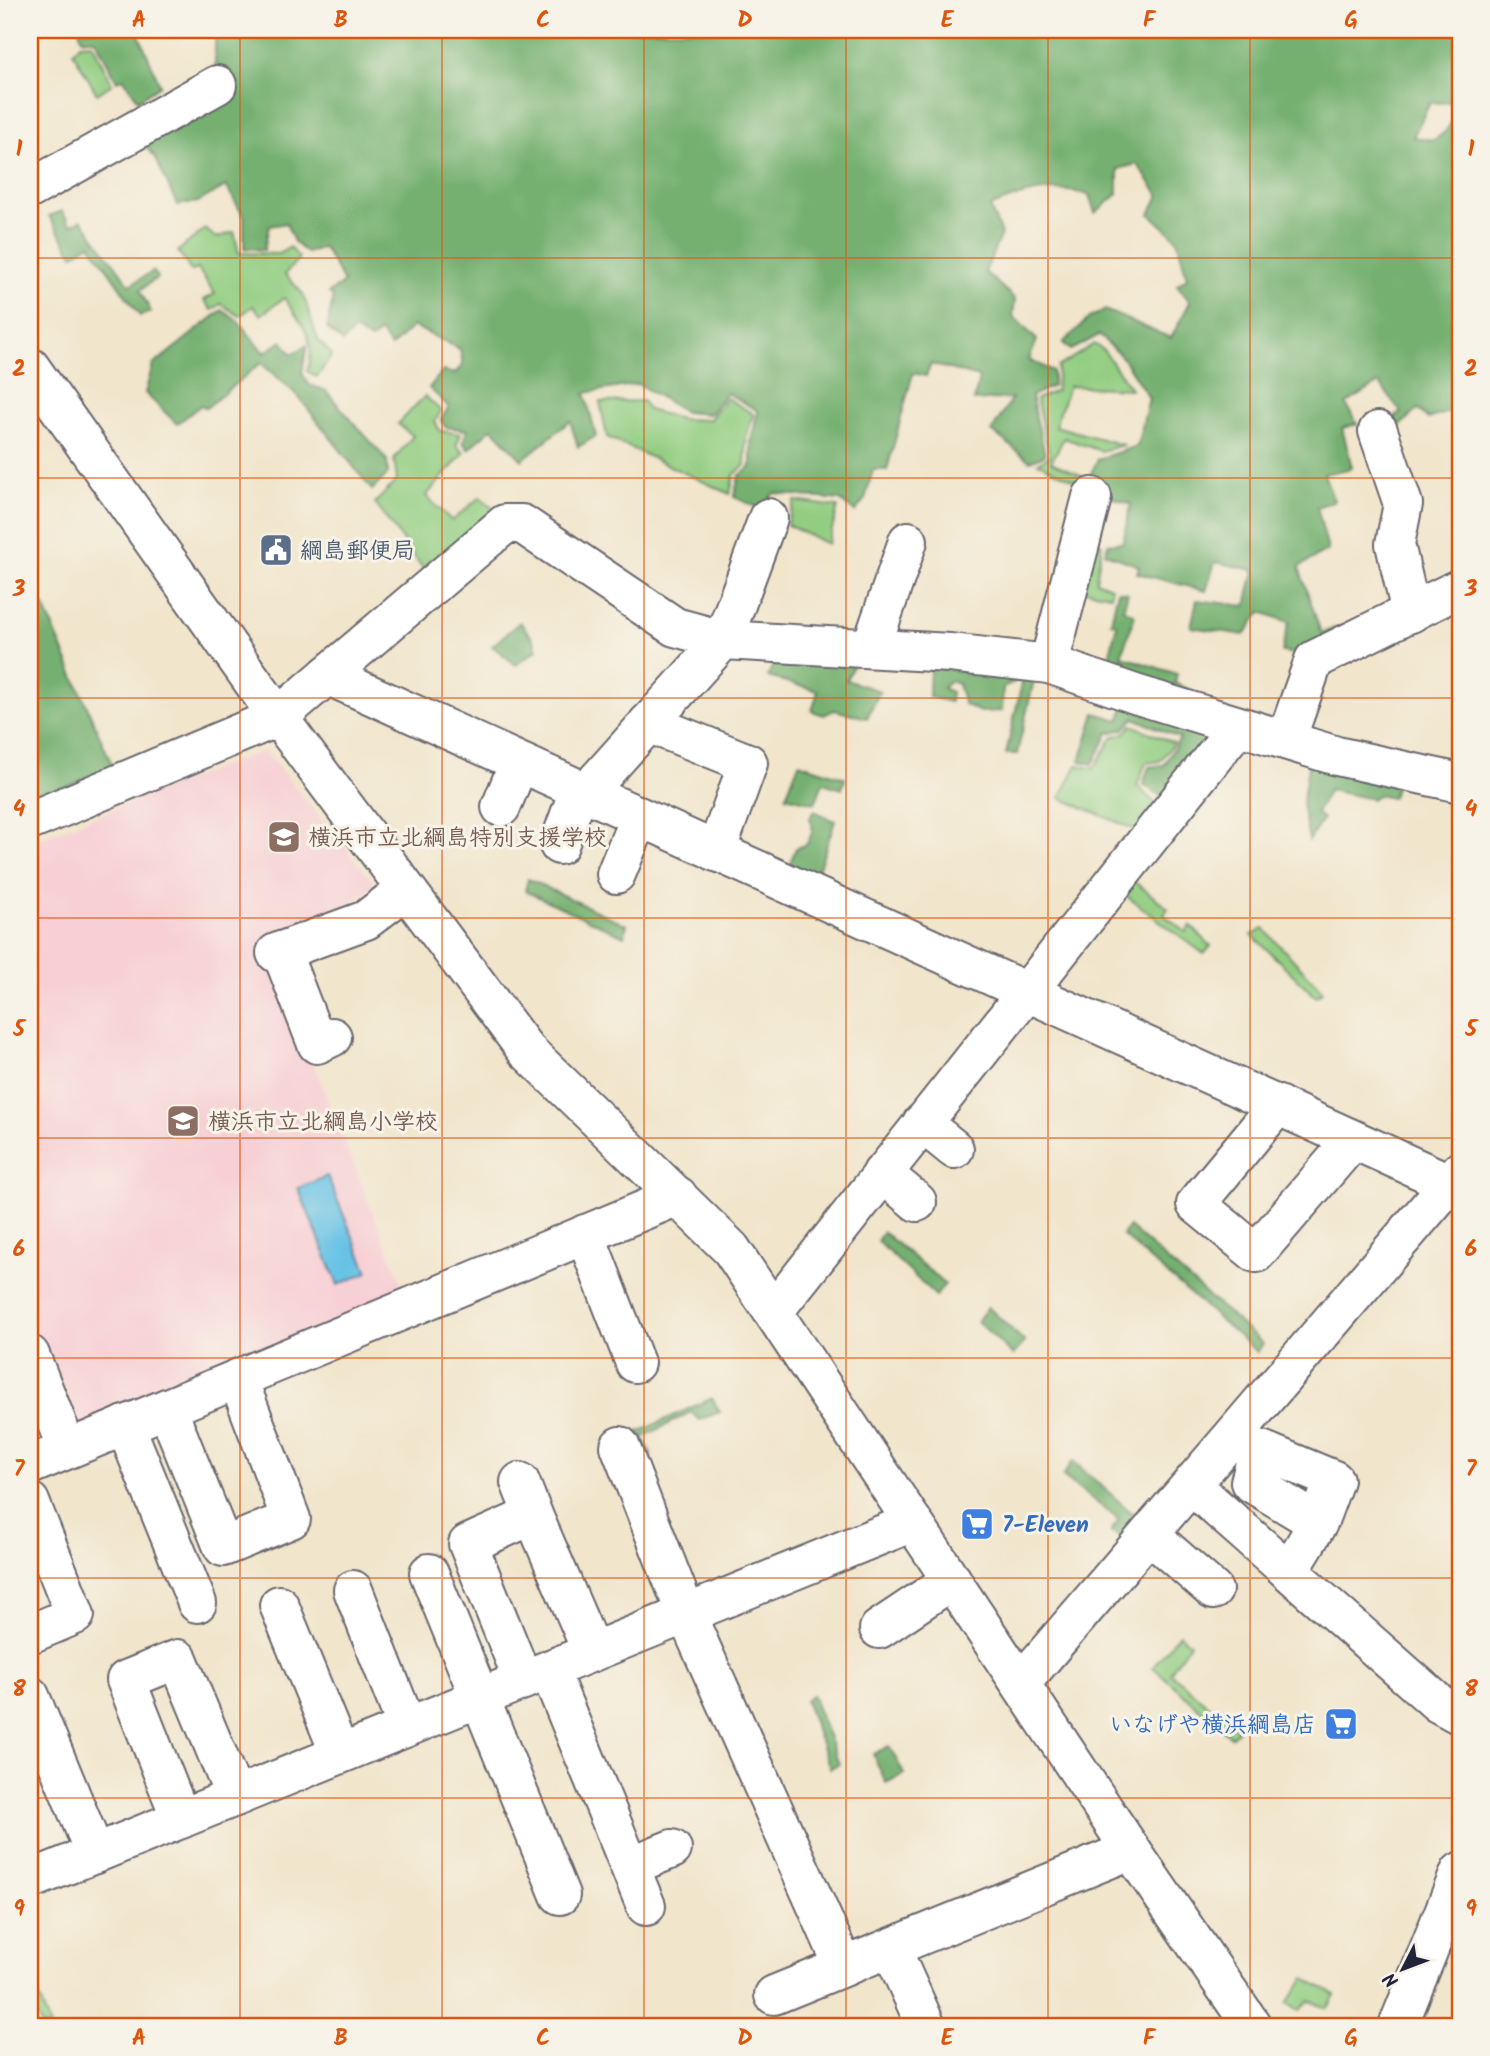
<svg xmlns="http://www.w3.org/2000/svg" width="1490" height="2056" font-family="Kalam,'Klee One',sans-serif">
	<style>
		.built { fill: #f7cfd4 }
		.green { fill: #92cd81; stroke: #5a785e; stroke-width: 2 }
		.forest { fill: #75b06f; stroke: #4c6955; stroke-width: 2 }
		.water { fill: #68c2e5; stroke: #457290; stroke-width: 2 }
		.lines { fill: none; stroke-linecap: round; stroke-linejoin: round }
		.minor-casing { stroke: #6a666d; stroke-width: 42 }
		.major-casing { stroke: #6a666d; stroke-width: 42 }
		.minor { stroke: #fff; stroke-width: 38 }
		.major { stroke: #fff; stroke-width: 38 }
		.grid { fill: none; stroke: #de560e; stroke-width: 2; stroke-opacity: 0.55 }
		.labels { text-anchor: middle; stroke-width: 6; stroke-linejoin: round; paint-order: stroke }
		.service-label { font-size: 23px; font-weight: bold; fill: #4e5e75; stroke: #f7f3e8; text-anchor: start }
		.education-label { font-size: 23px; font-weight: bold; fill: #785e54; stroke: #f7f3e8; text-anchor: start }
		.shop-label { font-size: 23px; font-weight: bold; fill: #366cbe; stroke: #f7f3e8; text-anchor: start }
		.neatline { fill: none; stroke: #de560e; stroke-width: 2.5 }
		.grid-label { font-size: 23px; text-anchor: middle; font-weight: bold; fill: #de560e }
	</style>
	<rect width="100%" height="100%" fill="#f7f3e8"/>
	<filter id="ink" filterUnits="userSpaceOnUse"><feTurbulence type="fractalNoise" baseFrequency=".0143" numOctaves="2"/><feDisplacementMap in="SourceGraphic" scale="14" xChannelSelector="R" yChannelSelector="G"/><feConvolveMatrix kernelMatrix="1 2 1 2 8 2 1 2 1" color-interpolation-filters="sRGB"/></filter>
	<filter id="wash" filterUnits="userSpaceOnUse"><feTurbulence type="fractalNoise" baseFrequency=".00686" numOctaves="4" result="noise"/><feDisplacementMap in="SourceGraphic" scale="28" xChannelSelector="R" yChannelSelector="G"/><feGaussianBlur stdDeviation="1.57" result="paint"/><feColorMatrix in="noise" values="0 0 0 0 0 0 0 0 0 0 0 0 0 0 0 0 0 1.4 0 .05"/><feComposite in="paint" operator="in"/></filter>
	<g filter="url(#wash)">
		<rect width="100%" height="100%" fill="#f1e5cb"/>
		<!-- built -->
		<path class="built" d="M264,750L376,885L331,916L265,945L407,1297L72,1437L30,1330V842Z"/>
		<!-- green -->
		<g class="green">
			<path d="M92,43L112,84L97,94L73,52L80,44Z"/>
			<path d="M205,229L216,238L234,232L239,253L279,254L290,247L299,258L285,274L303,294L318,340L332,355L317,377L307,371C319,341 300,321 284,298L261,315L253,306L240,316L221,304L212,310L204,300L215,294L198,269L191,271L178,251Z"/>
			<path d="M1094,344L1104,351L1131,389L1069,386L1055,426L1123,445L1101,451L1064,438L1051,462L1081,475L1079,482L1038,463L1050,456L1036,399L1056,391L1058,367Z"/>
			<path d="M425,396L441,411L435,421L440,431L461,434L456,445L464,453L426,496L452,521L480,497L501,516L425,571L375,503L397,480L394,459L413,436L398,424Z"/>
			<path d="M727,398L753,414L746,438L745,465L734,475L730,494L607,437L600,402L643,401L648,410L681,419L709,420Z"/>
			<path d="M795,501L838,507L828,544L787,525Z"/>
			<path d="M1090,540L1102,544L1096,581L1111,587V595L1083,590Z"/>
			<path d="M1132,725L1174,743L1160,761L1146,763L1137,786L1157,805L1136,830L1060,798L1077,765L1094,769L1112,737L1125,733Z"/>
			<path d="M1132,880L1168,908L1164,915L1186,932L1191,926L1211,946L1204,954L1121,892Z"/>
			<path d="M1264,929L1323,991L1316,997L1252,935Z"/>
			<path d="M1179,1634L1190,1643L1170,1673L1238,1730L1231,1737L1153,1667Z"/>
			<path d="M30,1974L50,2026H41L30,1999Z"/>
			<path d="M1305,1978L1335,1995L1328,2008L1308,2001L1299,2011L1287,2003Z"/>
		</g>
		<!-- forest -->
		<g class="forest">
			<path d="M79,30H137L160,85L138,100L123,78L117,81L95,39H82Z"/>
			<path d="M215,30H1460V102L1430,103L1413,137L1434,140L1445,132L1456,115L1460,118V408L1428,419L1418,409L1393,432L1386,425L1401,412L1379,383L1346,404L1357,424L1342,428L1352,468L1324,474L1334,501L1317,507L1328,550L1299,567L1321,633L1377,614L1307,656L1282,652L1289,622L1261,612L1244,635L1191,627L1197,600L1246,606L1254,570L1215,562L1206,591L1137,573L1139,566L1105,553L1108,544L1123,542L1131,504L1084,488L1098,459L1137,446L1149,398L1122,357L1099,335L1071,350L1063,343L1089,318L1105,310L1171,338L1190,302L1177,285L1187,278L1177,239L1150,214L1159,195L1137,164L1118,169V194L1095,213L1089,195C1053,185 1024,192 990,207L1001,234L985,272L1015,299L1013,316L1037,340L1029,360L1053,371V386L1031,396L1045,455L1030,461L992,431L1012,398L974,401L979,377L931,364L926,376L913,373L887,470H873L865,499L855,512L840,500L774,493L761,509L734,497L739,476L751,467V441L758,411L727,393L710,414L685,412L638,384L585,393L596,436L578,447L570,421L522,460L492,428L468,449L463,442L467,430L445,427L441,419L449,407L429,388L443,371L454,374L463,365L460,349L413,326L391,347L380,332L371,340L354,330L343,342L327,329L333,297L329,293L344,282L323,247L307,253L294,242L286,223L269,226L264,250L244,248V217L226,186L198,202L177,205L155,157L137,137L226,87L215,65Z"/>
			<path d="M62,211L71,225L82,220L130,285L153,271L158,277L140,290L151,312L140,316L90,244L73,255L49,216Z"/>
			<path d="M222,310L238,321L264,353L282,341L292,354L307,345L302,373L309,385L325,390L387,460L388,474L372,490L296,394L261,363L206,408L201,405L177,424L145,393L153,365Z"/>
			<path d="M1118,591L1128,593L1123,609L1135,615L1121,656L1177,674L1175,683L1191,690L1189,697L1107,666L1117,624L1111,622Z"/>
			<path d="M43,604L113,767L30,802V783L33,781L30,773V610Z"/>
			<path d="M520,622L534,640L537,650L516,665L492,646Z"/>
			<path d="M744,650L853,666L846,680L880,691L867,718L834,710L824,715L812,711L818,691L768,677L773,663Z"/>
			<path d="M930,666L1018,680L1003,688L1002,711L980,712L964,704L958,684L950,681L943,688L951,692L950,702L929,697Z"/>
			<path d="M1024,674L1035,676L1017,754H1006Z"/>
			<path d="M1127,701L1218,731L1163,798L1143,784L1149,767L1164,765L1180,738L1134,718L1124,729L1108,733L1093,764L1080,761L1095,713L1119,720Z"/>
			<path d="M1309,760L1397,781L1392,798L1377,795L1372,799L1329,790L1316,813L1323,819L1309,840L1302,805Z"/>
			<path d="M799,763L845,778L842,789L823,783L815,803L786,796Z"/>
			<path d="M814,811L835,821L815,879L788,868L796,848L807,844L813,831L810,818Z"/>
			<path d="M528,879L627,925L624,936L525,891Z"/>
			<path d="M1129,1227L1263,1344L1257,1352L1122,1235Z"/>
			<path d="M883,1232L945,1284L936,1296L877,1241Z"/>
			<path d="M988,1307L1025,1342L1013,1355L977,1321Z"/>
			<path d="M712,1398L720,1412L699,1420L691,1412L643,1437L651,1454L650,1469L640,1476L625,1438Z"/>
			<path d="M1073,1461L1140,1520L1125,1540L1111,1531L1119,1520L1063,1476Z"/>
			<path d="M812,1695L839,1764L830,1768L805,1700Z"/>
			<path d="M889,1746L904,1774L886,1783L873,1754Z"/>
		</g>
		<!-- water -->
		<path class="water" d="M327,1176L368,1272L338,1285L298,1188Z"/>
	</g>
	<g filter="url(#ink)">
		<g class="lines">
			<defs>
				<g id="minor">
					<path d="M30,189L217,85"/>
					<path d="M30,367L278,717L526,1050L731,1249L1131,1850L1252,2026"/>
					<path d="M1378,431L1403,504L1395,544L1411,613"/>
					<path d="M871,648L908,541"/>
					<path d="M1049,664L1092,497"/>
					<path d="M327,675L1460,1188"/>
					<path d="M648,723L748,763L716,852"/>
					<path d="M1286,740L1314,660L1460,588"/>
					<path d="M585,794L723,640L768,518"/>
					<path d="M501,807L519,763"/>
					<path d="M30,821L278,717L505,524H522L675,627L723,640L950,653L1049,664L1135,694L1337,756L1460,783"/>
					<path d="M559,845L579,790"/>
					<path d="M616,874L639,818"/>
					<path d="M281,951L317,1044L332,1037"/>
					<path d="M276,953L366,920L405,890"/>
					<path d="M1278,1105L1196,1204L1256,1253L1353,1140"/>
					<path d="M922,1123L954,1149"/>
					<path d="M882,1173L917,1202"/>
					<path d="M585,1234L635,1363"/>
					<path d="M774,1311L1238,726"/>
					<path d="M30,1355L67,1449"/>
					<path d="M167,1408L223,1547L291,1519L238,1379"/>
					<path d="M125,1425L197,1603"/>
					<path d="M620,1446L686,1614L844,1967"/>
					<path d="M30,1465L678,1196"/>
					<path d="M520,1482L533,1515"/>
					<path d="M1191,1485L1438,1703L1460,1715"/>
					<path d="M30,1502L75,1615L30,1634"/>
					<path d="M1149,1534L1213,1590"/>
					<path d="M1289,1571L1318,1523L1334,1480L1259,1449L1250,1482L1318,1523"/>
					<path d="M429,1573L560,1895"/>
					<path d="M353,1590L407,1727"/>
					<path d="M279,1605L340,1754"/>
					<path d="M879,1629L952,1580"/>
					<path d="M549,1670L646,1906"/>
					<path d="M523,1680L468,1544L533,1515L592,1652"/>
					<path d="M1021,1683L1460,1171"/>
					<path d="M30,1696L95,1854"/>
					<path d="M181,1819L126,1680L178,1659L235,1797"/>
					<path d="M630,1866L672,1849"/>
					<path d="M30,1880L913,1522"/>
					<path d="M891,1948L926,2026"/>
					<path d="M774,1995L1131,1850"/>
				</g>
				<path id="major" d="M1398,2026L1460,1872"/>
			</defs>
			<!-- minor casing -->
			<use href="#minor" class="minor-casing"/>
			<!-- major casing -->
			<use href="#major" class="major-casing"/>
			<!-- minor -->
			<use href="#minor" class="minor"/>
			<!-- major -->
			<use href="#major" class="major"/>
		</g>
	</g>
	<!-- grid -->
	<path class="grid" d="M240,30V2026M442,30V2026M644,30V2026M846,30V2026M1048,30V2026M1250,30V2026M30,258H1460M30,478H1460M30,698H1460M30,918H1460M30,1138H1460M30,1358H1460M30,1578H1460M30,1798H1460"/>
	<!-- icons -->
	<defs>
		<symbol id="civic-square" viewBox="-11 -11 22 22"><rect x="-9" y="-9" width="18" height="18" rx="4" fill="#5c6f8a" stroke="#f7f3e8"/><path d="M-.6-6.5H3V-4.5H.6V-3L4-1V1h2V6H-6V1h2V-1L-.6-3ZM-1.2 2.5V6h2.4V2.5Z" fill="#fff"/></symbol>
		<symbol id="school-square" viewBox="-11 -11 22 22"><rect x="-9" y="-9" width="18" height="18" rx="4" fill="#8d6e63" stroke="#f7f3e8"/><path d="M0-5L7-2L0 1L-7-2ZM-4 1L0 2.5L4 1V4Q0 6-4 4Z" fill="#fff"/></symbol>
		<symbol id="supermarket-square" viewBox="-11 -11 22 22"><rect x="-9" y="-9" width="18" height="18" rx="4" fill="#3f7fe0" stroke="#f7f3e8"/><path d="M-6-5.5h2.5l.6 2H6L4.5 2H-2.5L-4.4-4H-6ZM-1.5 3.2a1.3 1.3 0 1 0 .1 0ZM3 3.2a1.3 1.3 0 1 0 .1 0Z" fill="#fff"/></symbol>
	</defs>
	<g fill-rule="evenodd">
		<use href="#civic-square" x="257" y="531" width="38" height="38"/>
		<use href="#school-square" x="265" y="818" width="38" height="38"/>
		<use href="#school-square" x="164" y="1102" width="38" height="38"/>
		<use href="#supermarket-square" x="958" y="1505" width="38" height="38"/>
		<use href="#supermarket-square" x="1322" y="1705" width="38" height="38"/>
	</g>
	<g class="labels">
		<!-- service labels -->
		<g class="service-label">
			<text x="300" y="558">綱島郵便局</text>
		</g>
		<!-- education labels -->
		<g class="education-label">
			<text x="308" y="845">横浜市立北綱島特別支援学校</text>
			<text x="208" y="1129">横浜市立北綱島小学校</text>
		</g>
		<!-- shop labels -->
		<g class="shop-label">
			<text x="1002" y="1532">7-Eleven</text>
			<text x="1316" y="1732" text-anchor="end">いなげや横浜綱島店</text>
		</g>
	</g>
	<!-- margin -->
	<rect width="1490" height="2056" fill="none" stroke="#f7f3e8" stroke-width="77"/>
	<!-- north arrow -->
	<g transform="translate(1403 1969) rotate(228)" stroke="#f7f3e8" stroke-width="5" paint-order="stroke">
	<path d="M0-5L12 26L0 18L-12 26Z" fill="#22223b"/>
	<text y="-10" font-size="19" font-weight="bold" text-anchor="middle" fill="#22223b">N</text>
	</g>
	<rect x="38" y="38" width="1414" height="1980" class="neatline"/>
	<g class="grid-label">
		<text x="139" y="27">A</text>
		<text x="341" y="27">B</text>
		<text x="543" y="27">C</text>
		<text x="745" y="27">D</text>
		<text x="947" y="27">E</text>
		<text x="1149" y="27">F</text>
		<text x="1351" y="27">G</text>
		<text x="19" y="156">1</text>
		<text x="1471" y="156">1</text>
		<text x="19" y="376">2</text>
		<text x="1471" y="376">2</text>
		<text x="19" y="596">3</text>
		<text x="1471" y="596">3</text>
		<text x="19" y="816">4</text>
		<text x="1471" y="816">4</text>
		<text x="19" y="1036">5</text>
		<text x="1471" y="1036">5</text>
		<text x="19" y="1256">6</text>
		<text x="1471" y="1256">6</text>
		<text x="19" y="1476">7</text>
		<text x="1471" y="1476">7</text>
		<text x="19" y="1696">8</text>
		<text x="1471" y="1696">8</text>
		<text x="19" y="1916">9</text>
		<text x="1471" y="1916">9</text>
		<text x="139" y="2045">A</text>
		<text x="341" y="2045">B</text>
		<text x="543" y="2045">C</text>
		<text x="745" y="2045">D</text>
		<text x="947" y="2045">E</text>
		<text x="1149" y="2045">F</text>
		<text x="1351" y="2045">G</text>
	</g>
</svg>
